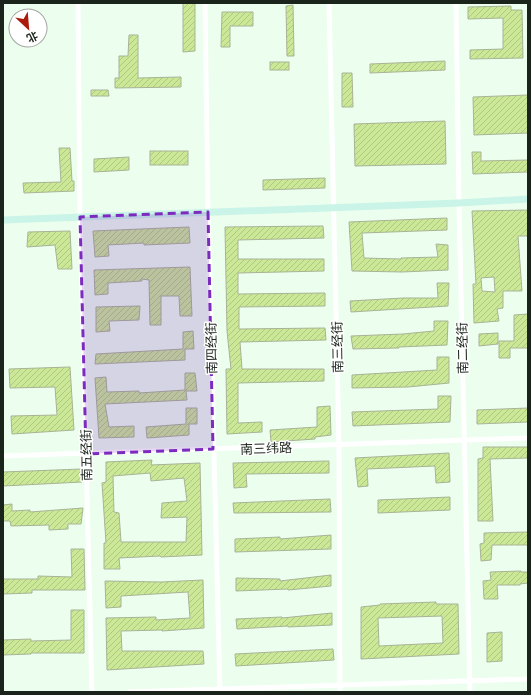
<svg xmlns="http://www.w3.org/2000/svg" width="531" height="695" font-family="'Sofia Sans Condensed','Noto Sans SC',sans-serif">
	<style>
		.building { fill: url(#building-hatch); stroke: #a8b495; fill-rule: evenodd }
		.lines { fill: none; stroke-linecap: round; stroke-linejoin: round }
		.street { stroke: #fff; stroke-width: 5 }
		.secondary { stroke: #caf4e8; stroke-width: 7 }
		.marked { fill: #7b2cbf; fill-opacity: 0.2; stroke: #7b2cbf; stroke-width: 3; stroke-dasharray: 8 5; stroke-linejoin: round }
		.labels { text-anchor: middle; stroke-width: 3; stroke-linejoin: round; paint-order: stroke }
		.street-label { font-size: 13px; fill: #1a241b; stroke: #fff }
	</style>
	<defs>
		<pattern id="building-hatch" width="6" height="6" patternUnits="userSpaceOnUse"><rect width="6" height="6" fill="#cbe897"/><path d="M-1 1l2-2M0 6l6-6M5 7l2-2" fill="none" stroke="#aec782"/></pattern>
	</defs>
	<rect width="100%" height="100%" fill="#ecfeee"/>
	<!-- building -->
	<g class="building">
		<path d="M183,3H195V51L183,52Z"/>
		<path d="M293,5L294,56H287L286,6Z"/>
		<path d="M511,6V10H522L523,58L470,59V50L503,49V18L468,19V7Z"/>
		<path d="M222,12H253V26H230V47H221Z"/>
		<path d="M129,35H138V78L181,77V87L115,88V78H119V56H128Z"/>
		<path d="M445,61V70L370,73V64Z"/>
		<rect x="270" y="62" width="19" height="8"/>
		<path d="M342,73H352L353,107H342Z"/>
		<path d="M91,90H108L109,96H91Z"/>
		<path d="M528,95V133L474,135L473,97Z"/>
		<path d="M445,121L446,164L355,166L354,124Z"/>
		<path d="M59,148H70L72,181H74V191L24,193L23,183L61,182Z"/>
		<rect x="150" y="151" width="38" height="14"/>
		<path d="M472,152H481V161L528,160V172L473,174Z"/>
		<path d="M129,157V170L94,172V159Z"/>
		<path d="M325,178V188L263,190V180Z"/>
		<path d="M528,210V236H518L522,291H503V308L497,309L499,321L474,323L473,284H476L472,211ZM494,277L495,292L482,291L481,278Z"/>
		<path d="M447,218V230L362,233L364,258L401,259V258L438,257L436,244L448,245V270L402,272L352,271L349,222Z"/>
		<path d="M323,226L324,238L238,240V259H324V271L238,273V294L325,293V306L239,307V329L325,328L326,340L240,342L242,369H324V381L238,383V423L262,422V432L227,434L226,369H231L227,331L225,227Z"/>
		<path d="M189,227L190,243L144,245V243L108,245L109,256L95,257L93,231Z"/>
		<path d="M70,231L72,269H58L55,245L27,247L28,232Z"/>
		<path d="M190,267L192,316H180L179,296H161V325H150L149,280L142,279V281L108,283V294L95,295L94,270Z"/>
		<path d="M437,283H449L448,306L351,312L350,301L403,298H438Z"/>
		<path d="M140,306L139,320L109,321L110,331L96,332V307Z"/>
		<path d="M528,314V348H510V358H499V341H514V315Z"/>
		<path d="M434,321H448L447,345L399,347V348L353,349L351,336L403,334L434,331Z"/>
		<path d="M193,331L194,349H185V360L95,364L96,354L183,349V332Z"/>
		<path d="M498,333V344L479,346V334Z"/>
		<path d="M437,357H449V383L408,387L352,388V375L437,370Z"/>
		<path d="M70,367L74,430L12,434L11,416L57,415L55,387L10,388L9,369Z"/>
		<path d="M185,373H195L197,391H186L187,400L105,404L109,427L134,426V437L99,438L95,378L106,377L107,392L139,391V393L185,390Z"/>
		<path d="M438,396H451L450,422L353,426L352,412L438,409Z"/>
		<path d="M330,406L331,435L315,437V439L271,442L270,430L317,427V407Z"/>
		<path d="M186,408H197V424H189V435L147,438L146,427L186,424Z"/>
		<path d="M528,408V422L477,424V410Z"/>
		<path d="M483,447H528L527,458L490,459L493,521H478V459L483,458Z"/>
		<path d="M449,453L450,482L436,483L435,466L367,469L368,486L358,487L355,458Z"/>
		<path d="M152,460L151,465L200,463L202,555L161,557L160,556L119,558L120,569H104V543H106L102,483L106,482V462ZM150,473L151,481L184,478L187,501L162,503L161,518L187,517L186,542H121L119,513L114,512L113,476Z"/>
		<path d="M329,461V473L246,474L247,487L234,488L233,463Z"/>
		<path d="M82,469V482L3,486V472Z"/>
		<path d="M450,497V510L378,513V500Z"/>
		<path d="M330,499L331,512L234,513L233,503Z"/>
		<path d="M12,504V511L30,510V512L83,508L81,524H68V529L49,530V525L11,526L10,521H3V505Z"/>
		<path d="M528,532V545H492L491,560L481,561L480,544L484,543V533Z"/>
		<path d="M331,535V549L235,552V539L280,537V539Z"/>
		<path d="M71,549H84L85,590H32V593L3,594V579H38V576L72,577Z"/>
		<path d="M521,571V572H528V583L520,584V585H497L498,599H484L483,581L491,580L490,572Z"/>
		<path d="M331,575V586L288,590V589L236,591V578L280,579V581Z"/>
		<path d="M203,580L204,628L162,631V630L121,631L122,651H203L204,664L107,670L106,618L156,617V620L190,618L188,592L121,596V607L106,608L105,581L161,582Z"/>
		<path d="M436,602V604H458L459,654L361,659V607L380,605V604ZM442,616L443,643L379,646L378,618Z"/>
		<path d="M71,610H84V653H31V654L3,655V640L31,639V641L71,640Z"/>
		<path d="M332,613V625L288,627V626L237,629L236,619L282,617V618Z"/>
		<path d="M502,632V661L487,662V633Z"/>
		<path d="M333,649L334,660L236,666L235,654Z"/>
	</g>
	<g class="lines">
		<!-- street -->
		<g class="street">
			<path d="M78,3L80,217L92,692"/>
			<path d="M205,3L208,212L220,692"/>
			<path d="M329,3L339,445L340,692"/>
			<path d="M456,3L459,203L470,692"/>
			<path d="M3,456L528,438"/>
			<path d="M129,692L528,679"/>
		</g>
		<!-- secondary -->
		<path class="secondary" d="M3,220L459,203L528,199"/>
	</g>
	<!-- marked area -->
	<path class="marked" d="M208,212L213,449L86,454L80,217Z"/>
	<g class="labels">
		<!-- street labels -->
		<g class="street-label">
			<text transform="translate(337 347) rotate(-91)" y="5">南三经街</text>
			<text transform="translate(211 348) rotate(-91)" y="5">南四经街</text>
			<text transform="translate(462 348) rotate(-91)" y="5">南二经街</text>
			<text transform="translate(266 448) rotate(-2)" y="5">南三纬路</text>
			<text transform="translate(86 455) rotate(-91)" y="5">南五经街</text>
		</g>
	</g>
	<!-- border -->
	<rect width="531" height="695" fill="none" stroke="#1a241b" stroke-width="8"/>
	<!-- north arrow -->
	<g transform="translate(28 28) rotate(154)"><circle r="19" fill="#ffffff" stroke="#a3a7a4"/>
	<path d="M0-3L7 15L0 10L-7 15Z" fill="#ab1b0b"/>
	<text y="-6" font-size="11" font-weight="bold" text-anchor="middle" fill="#1a241b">北</text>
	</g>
</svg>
